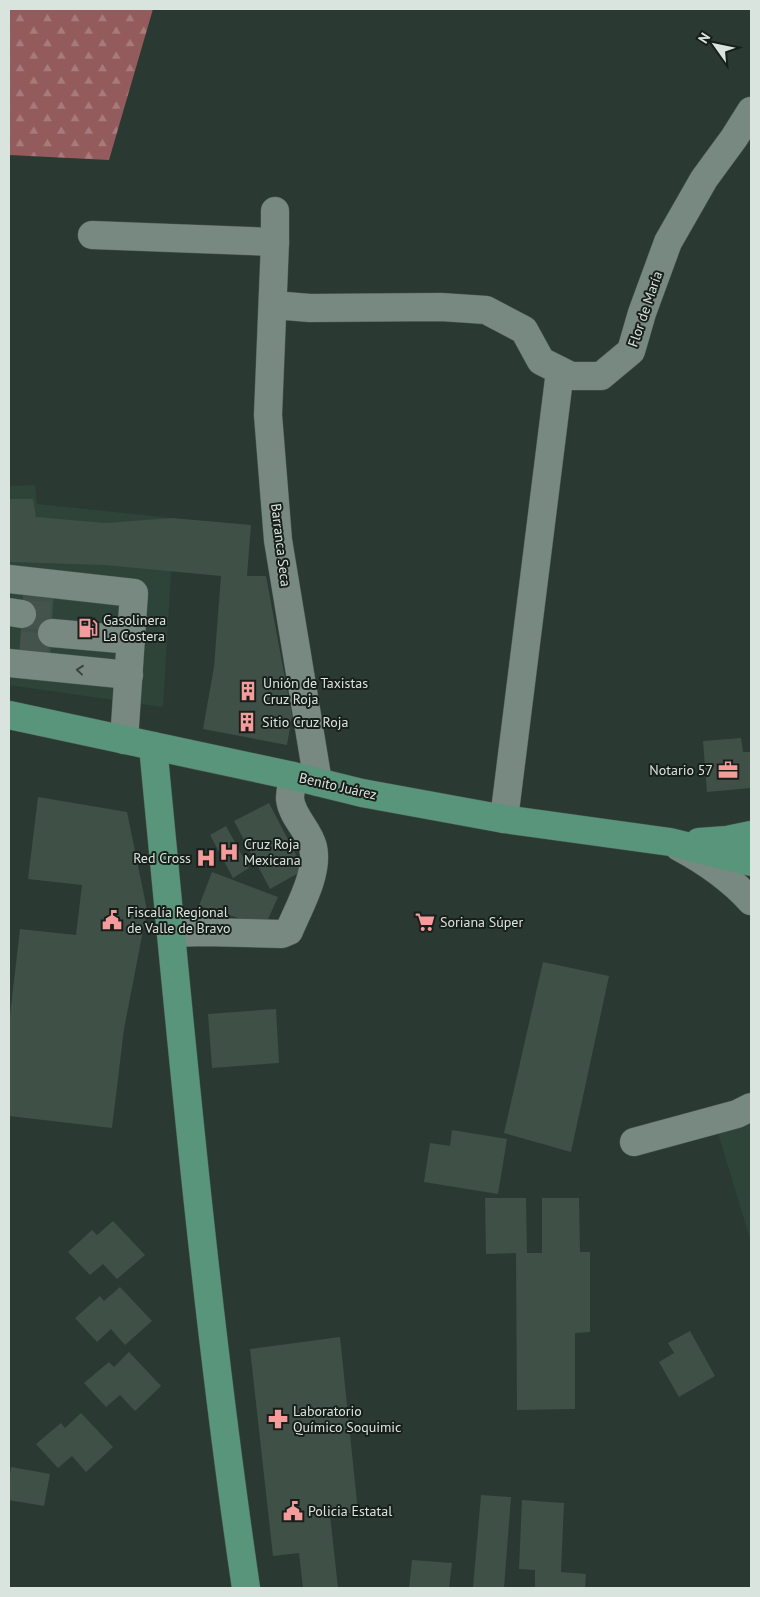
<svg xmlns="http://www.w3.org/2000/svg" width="760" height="1597" font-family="'PT Sans',sans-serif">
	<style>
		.built { fill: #2e4438 }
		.forest { fill: url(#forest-firs) }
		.building { fill: #3f5047 }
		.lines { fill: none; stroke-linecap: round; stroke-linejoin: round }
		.minor-tunnel { stroke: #44544c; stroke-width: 28; stroke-dasharray: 28 14; stroke-linecap: butt }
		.minor-casing { stroke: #4a5851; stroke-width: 29 }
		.major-casing { stroke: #4a5851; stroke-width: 29 }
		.minor { stroke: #778980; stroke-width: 28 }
		.major { stroke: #58957a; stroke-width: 28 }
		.oneway { stroke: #39443e }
		.labels { text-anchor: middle; stroke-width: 4; stroke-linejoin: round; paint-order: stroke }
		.street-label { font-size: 14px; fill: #dae4df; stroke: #181f1b }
		.poi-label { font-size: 14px; fill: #dae4df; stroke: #181f1b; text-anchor: start }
	</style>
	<defs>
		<pattern id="forest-firs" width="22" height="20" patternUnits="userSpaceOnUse" patternTransform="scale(1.25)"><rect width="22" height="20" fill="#945b5c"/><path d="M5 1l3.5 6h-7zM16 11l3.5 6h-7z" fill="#a77a7b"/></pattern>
	</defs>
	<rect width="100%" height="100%" fill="#2a3a32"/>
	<!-- built -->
	<g class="built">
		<path d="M35,485L37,504L172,518L171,572L163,707L9,685V486Z"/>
		<path d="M751,1119V1242L717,1130Z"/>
	</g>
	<!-- forest -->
	<path class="forest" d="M9,9H153L109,160L9,155Z"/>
	<!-- building -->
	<g class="building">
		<path d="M9,499H33L36,517L106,523L172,518L251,525L247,576H266L292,716L287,745L203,729L214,667L221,576L104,565L9,562Z"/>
		<path d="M24,584L54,587L50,661L19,657Z"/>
		<path d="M741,738L743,752H751V788L707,792L703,741Z"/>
		<path d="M38,797L127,812L147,910L124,1029L112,1128L9,1116V1024L20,929L76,935L82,885L28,879Z"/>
		<path d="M269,803L304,870L270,889L234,821Z"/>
		<path d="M226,826L249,868L233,878L210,835Z"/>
		<path d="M212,872L278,897L265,926L199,906Z"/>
		<path d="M543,962L609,976L571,1152L504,1133Z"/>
		<path d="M276,1009L279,1063L212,1068L208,1014Z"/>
		<path d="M452,1130L507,1139L498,1194L424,1182L430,1143L450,1146Z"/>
		<path d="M485,1198H526L527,1253H542V1198H579L580,1252H590V1332L575,1333V1409L517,1410L516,1253L486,1254Z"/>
		<path d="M113,1221L145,1255L117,1279L103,1264L90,1275L68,1252L92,1230L97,1235Z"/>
		<path d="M120,1287L152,1321L125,1345L111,1329L97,1342L75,1318L100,1296L104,1301Z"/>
		<path d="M690,1331L715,1376L679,1397L659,1362L674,1353L668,1343Z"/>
		<path d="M340,1337L358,1512L330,1515L338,1588H303L299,1553L273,1556L250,1349Z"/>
		<path d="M129,1352L161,1386L135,1411L120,1395L106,1407L84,1383L109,1362L114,1367Z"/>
		<path d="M81,1413L113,1447L86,1472L72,1456L58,1468L36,1444L61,1423L65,1428Z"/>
		<path d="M11,1467L50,1474L44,1506L9,1500V1481Z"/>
		<path d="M481,1495L511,1497L504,1588H473Z"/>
		<path d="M522,1500L564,1503L561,1572L586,1574L585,1588H535V1570L519,1569Z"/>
		<path d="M412,1560L452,1563L449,1588H409Z"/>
	</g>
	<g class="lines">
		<!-- minor-tunnel -->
		<g class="minor-tunnel">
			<path d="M22,614L53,616"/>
			<path d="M20,645L51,648"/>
		</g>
		<defs>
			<g id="minor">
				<path d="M275,211V242L268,415L278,540L318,782"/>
				<path d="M92,235L275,242"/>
				<path d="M273,305L310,308L441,307L486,310L524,330L541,361L571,376H601L631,351L642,313L668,242L704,179L734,138L751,111"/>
				<path d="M9,579L134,593L124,740"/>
				<path d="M9,612L22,614"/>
				<path d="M52,633L131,640"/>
				<path d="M9,663L129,675"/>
				<path d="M504,819L560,371"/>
				<path d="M679,847C705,861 731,879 751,901"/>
				<path d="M171,933L204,932L282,934L289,931C299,907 319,873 313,847C309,830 292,817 290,799C290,792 292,783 293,776"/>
				<path d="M634,1142L737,1114L751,1107"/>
			</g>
			<g id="major">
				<path d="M9,715L293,776L362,793L504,819L670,842L751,862"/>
				<path d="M153,746C180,1027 205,1309 246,1588"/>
				<path d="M699,842L727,840L751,835"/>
			</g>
		</defs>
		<!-- minor casing -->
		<use href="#minor" class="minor-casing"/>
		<!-- major casing -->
		<use href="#major" class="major-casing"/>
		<!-- minor -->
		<use href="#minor" class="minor"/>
		<!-- major -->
		<use href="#major" class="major"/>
	</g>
	<!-- one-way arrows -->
	<defs><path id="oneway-chevron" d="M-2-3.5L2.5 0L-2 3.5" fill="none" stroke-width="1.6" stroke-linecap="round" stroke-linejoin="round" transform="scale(1.25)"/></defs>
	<use class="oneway" href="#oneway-chevron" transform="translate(80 670) rotate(-174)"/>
	<!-- icons -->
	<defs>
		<symbol id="fuel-bare" viewBox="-9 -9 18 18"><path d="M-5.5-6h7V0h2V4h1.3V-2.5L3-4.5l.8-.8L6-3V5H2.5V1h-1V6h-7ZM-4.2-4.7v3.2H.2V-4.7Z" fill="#f59b9c" stroke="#181f1b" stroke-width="2.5" paint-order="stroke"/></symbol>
		<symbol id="building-bare" viewBox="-9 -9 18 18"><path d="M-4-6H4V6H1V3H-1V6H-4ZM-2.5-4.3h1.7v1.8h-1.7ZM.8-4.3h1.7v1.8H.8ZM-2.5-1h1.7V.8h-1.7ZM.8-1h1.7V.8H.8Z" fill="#f59b9c" stroke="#181f1b" stroke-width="2.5" paint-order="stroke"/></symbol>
		<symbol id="office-bare" viewBox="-9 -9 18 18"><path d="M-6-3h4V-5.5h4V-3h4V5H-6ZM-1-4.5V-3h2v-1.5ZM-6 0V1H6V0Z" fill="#f59b9c" stroke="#181f1b" stroke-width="2.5" paint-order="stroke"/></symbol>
		<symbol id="hospital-bare" viewBox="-9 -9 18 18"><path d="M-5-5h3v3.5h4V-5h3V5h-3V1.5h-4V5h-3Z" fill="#f59b9c" stroke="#181f1b" stroke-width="2.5" paint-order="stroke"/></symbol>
		<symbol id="civic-bare" viewBox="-9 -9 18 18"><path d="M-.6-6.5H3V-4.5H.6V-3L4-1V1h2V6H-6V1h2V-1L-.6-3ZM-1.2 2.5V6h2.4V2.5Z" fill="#f59b9c" stroke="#181f1b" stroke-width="2.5" paint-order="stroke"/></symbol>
		<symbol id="supermarket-bare" viewBox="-9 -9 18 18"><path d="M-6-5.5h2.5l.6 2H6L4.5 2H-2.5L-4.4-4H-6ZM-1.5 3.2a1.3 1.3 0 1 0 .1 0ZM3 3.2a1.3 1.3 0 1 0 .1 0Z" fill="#f59b9c" stroke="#181f1b" stroke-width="2.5" paint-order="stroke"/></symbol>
		<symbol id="pharmacy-bare" viewBox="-9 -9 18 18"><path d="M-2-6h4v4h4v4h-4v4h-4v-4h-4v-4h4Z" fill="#f59b9c" stroke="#181f1b" stroke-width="2.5" paint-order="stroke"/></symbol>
	</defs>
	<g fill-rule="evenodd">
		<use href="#fuel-bare" x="74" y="614" width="28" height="28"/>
		<use href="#building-bare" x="234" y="677" width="28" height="28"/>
		<use href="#building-bare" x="233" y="708" width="28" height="28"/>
		<use href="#office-bare" x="714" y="756" width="28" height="28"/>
		<use href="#hospital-bare" x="215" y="838" width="28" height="28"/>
		<use href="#hospital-bare" x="192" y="844" width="28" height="28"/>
		<use href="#civic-bare" x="98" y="906" width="28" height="28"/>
		<use href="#supermarket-bare" x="411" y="908" width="28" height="28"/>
		<use href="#pharmacy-bare" x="264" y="1405" width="28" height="28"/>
		<use href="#civic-bare" x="279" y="1497" width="28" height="28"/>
	</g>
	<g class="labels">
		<!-- street labels -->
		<g class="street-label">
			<text transform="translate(645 309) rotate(-71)" y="5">Flor de María</text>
			<text transform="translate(281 545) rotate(83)" y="5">Barranca Seca</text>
			<text transform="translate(338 786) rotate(13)" y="5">Benito Juárez</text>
		</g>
		<!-- poi labels -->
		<g class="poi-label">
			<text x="103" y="625">Gasolinera<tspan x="103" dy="16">La Costera</tspan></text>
			<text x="263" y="688">Unión de Taxistas<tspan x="263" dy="16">Cruz Roja</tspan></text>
			<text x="262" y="727">Sitio Cruz Roja</text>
			<text x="713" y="775" text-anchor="end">Notario 57</text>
			<text x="244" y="849">Cruz Roja<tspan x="244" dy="16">Mexicana</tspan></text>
			<text x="191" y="863" text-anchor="end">Red Cross</text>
			<text x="127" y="917">Fiscalía Regional<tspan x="127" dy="16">de Valle de Bravo</tspan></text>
			<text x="440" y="927">Soriana Súper</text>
			<text x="293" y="1416">Laboratorio<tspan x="293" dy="16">Químico Soquimic</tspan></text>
			<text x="308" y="1516">Policia Estatal</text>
		</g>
	</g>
	<!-- border -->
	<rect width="760" height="1597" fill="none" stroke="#dae4df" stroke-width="20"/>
	<!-- north arrow -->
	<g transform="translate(715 45) rotate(303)" stroke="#181f1b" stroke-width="4" paint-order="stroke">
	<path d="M0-4L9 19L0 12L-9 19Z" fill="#dae4df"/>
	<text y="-8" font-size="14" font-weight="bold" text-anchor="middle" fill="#dae4df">N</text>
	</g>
</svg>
